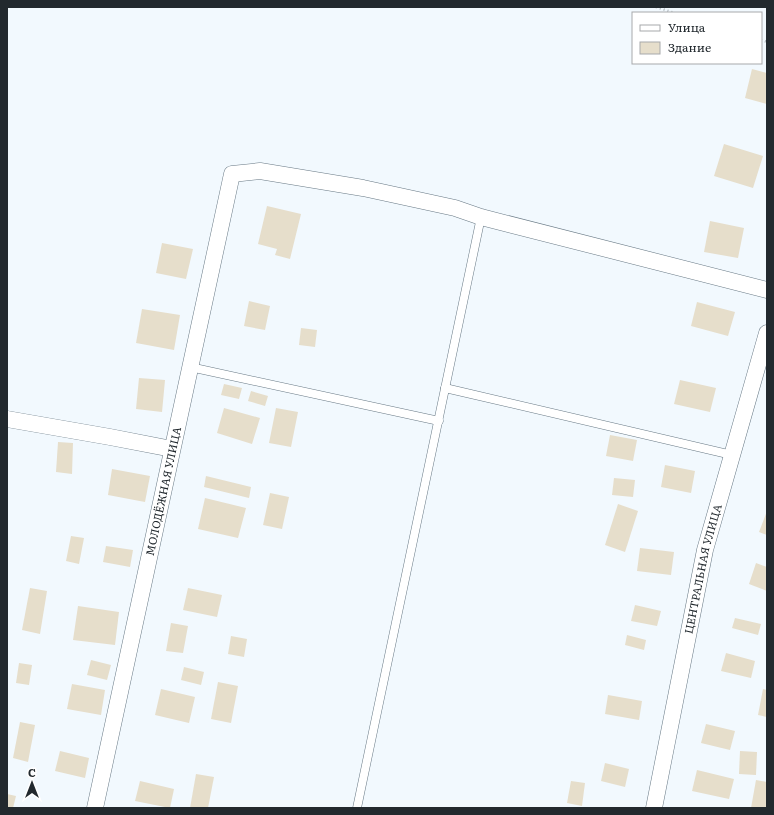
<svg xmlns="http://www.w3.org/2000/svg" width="774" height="815" font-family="Literata,serif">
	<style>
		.building { fill: #e6decb }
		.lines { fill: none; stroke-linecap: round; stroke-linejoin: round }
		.service-casing { stroke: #687985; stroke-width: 9 }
		.minor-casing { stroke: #687985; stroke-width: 17 }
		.path { stroke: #acb3b8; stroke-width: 2.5; stroke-dasharray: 1 3; stroke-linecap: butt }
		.service { stroke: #fff; stroke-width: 8 }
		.minor { stroke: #fff; stroke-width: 16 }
		.labels { text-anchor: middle; stroke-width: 3.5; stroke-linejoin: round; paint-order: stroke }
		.street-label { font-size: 11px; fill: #22292e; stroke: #fff }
	</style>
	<rect width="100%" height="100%" fill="#f2f9fe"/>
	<!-- building -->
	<g class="building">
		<path d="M752,69L767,73V104L745,98Z"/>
		<path d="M724,144L763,156L753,188L714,176Z"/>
		<path d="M267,206L301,214L290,259L275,255L277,249L258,244Z"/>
		<path d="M710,221L744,228L738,258L704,252Z"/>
		<path d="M162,243L193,249L186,279L156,273Z"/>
		<path d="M249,301L270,306L265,330L244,326Z"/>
		<path d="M697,302L735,312L728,336L691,326Z"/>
		<path d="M142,309L180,315L174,350L136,343Z"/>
		<path d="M301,328L317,330L315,347L299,345Z"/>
		<path d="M139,378L165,380L162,412L136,409Z"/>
		<path d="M680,380L716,388L710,412L674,404Z"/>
		<path d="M224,384L242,388L239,399L221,395Z"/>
		<path d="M251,391L268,396L265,406L248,401Z"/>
		<path d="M224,408L260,418L252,444L217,433Z"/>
		<path d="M276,408L298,412L291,447L269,443Z"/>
		<path d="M610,435L637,440L633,461L606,456Z"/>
		<path d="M58,442L73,443L72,474L56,472Z"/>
		<path d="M665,465L695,471L691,493L661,487Z"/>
		<path d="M112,469L150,476L145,502L108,495Z"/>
		<path d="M206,476L251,487L249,498L204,487Z"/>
		<path d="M614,478L635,480L633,497L612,495Z"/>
		<path d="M270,493L289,497L282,529L263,525Z"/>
		<path d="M205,498L246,508L238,538L198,529Z"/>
		<path d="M618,504L638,511L625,552L605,545Z"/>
		<path d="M767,511V535L759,532Z"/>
		<path d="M71,536L84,538L79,564L66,561Z"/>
		<path d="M106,546L133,550L130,567L103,562Z"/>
		<path d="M640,548L674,552L671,575L637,571Z"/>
		<path d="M756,563L767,567V591L749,584Z"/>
		<path d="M30,588L47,591L40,634L22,630Z"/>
		<path d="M188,588L222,595L217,617L183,610Z"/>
		<path d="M635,605L661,611L657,626L631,621Z"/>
		<path d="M78,606L119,612L115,645L73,640Z"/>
		<path d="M735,618L761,624L758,635L732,628Z"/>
		<path d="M171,623L188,626L183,653L166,651Z"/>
		<path d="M627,635L646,640L644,650L625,645Z"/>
		<path d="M231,636L247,639L244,657L228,654Z"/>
		<path d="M726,653L755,661L751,678L721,671Z"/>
		<path d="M91,660L111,665L107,680L87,675Z"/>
		<path d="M19,663L32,665L29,685L16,683Z"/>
		<path d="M184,667L204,672L201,685L181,680Z"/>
		<path d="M218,682L238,686L231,723L211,719Z"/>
		<path d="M72,684L105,690L101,715L67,709Z"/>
		<path d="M161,689L195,697L189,723L155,715Z"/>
		<path d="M763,689L767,690V717L758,715Z"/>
		<path d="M608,695L642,701L639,720L605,714Z"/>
		<path d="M20,722L35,725L28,762L13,758Z"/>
		<path d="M706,724L735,731L730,750L701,743Z"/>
		<path d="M60,751L89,758L85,778L55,771Z"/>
		<path d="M740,751L757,752L756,775L739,774Z"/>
		<path d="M605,763L629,769L625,787L601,781Z"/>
		<path d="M697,770L734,779L729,799L692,791Z"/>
		<path d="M196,774L214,777L208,808H190Z"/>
		<path d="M756,780L767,782V808H751Z"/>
		<path d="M140,781L174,789L170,808L135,801Z"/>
		<path d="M571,781L585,783L582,806L567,803Z"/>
		<path d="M7,794L16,796L13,808H7Z"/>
	</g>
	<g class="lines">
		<defs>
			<g id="service">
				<path d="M190,367L439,421"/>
				<path d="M445,388L732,455"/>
				<path d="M357,808L481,217"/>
			</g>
			<g id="minor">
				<path d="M7,419L110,437L172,449"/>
				<path id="s1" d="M95,808L232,174L260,171L363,188L455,208L481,217L767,290"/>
				<path id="s2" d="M654,808L705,550L767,333"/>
			</g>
		</defs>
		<!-- service casing -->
		<use href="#service" class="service-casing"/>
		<!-- minor casing -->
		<use href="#minor" class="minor-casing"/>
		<!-- path -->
		<g class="path">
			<path d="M656,7L675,13"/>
			<path d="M761,40L767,42"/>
		</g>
		<!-- service -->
		<use href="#service" class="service"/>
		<!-- minor -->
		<use href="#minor" class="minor"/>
	</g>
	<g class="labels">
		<!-- street labels -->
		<g class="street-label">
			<text dy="4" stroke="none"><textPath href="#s1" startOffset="324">МОЛОДЁЖНАЯ УЛИЦА</textPath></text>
			<text dy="4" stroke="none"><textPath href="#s2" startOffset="244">ЦЕНТРАЛЬНАЯ УЛИЦА</textPath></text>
		</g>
	</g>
	<!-- border -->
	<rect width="774" height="815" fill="none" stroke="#22292e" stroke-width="16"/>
	<!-- legend -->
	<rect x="632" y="12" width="130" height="52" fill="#ffffff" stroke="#a7a9ab"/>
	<rect x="640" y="25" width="20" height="6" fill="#ffffff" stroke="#a7a9ab"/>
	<text x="668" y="32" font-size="12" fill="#22292e">Улица</text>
	<rect x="640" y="42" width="20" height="12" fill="#e6decb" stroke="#a7a9ab"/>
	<text x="668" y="52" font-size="12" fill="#22292e">Здание</text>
	<!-- north arrow -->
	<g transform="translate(32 783)" stroke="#ffffff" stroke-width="3" paint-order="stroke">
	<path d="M0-3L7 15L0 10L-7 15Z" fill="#22292e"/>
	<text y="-6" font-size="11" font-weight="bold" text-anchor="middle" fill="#22292e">С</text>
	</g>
</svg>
